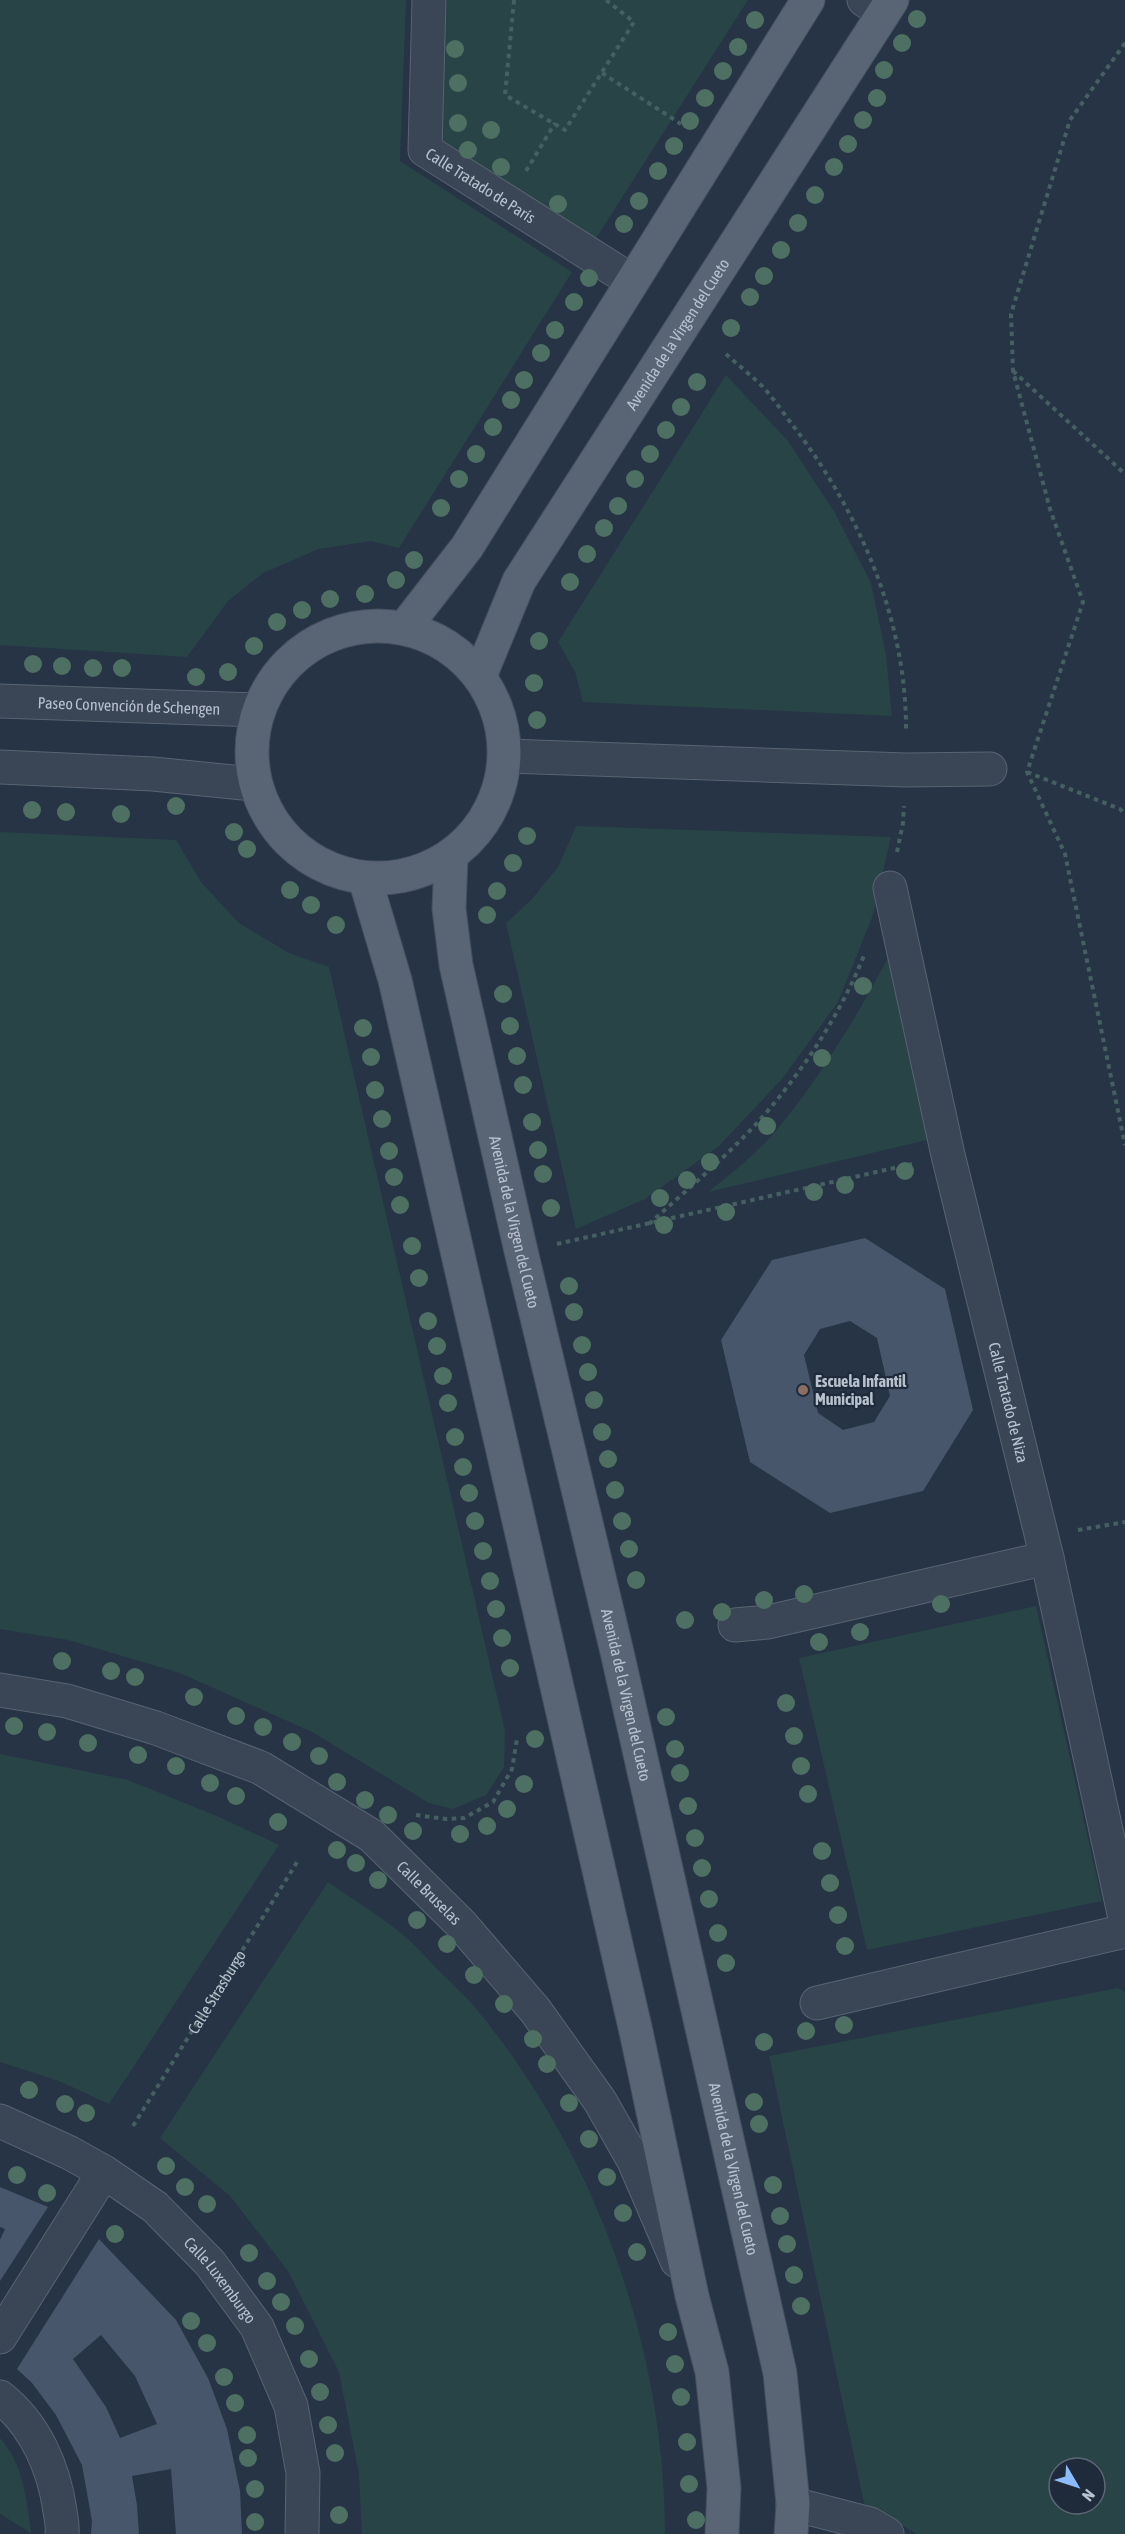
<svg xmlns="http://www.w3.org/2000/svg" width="1125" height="2534" font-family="'Asap Condensed',sans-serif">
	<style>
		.green { fill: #284447; fill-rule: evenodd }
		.building { fill: #47566a; fill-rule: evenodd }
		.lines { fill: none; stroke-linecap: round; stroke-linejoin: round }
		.minor-casing { stroke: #596472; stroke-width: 35 }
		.major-casing { stroke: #444f5e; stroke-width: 35 }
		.path { stroke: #466062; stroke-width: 4; stroke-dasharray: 4.5 4.5; stroke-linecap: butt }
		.minor { stroke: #3a4655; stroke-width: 33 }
		.major { stroke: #596575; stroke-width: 33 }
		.tree { fill: #4e7062 }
		.education-dot { fill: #8d6e63; stroke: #1f2b3b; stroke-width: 2 }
		.labels { text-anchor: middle; stroke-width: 4.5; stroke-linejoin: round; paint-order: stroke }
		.street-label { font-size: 16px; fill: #b8c1ce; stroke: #1f2b3b }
		.poi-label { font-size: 16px; font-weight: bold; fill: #b8c1ce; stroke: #1f2b3b; text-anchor: start }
	</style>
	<rect width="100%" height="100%" fill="#263446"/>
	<!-- green -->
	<g class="green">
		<path d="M0,0H406L400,161L572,272L399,548L371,541L319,549L263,573L228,601L187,657L0,645Z"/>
		<path d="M447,0H748L595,240L440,142Z"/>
		<path d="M726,375L788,441L835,513L871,583L886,655L892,716L583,702L575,672L558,642Z"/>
		<path d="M576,826L891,837L873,915L838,1002L782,1079L719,1146L645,1199L576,1229L506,923L532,899L558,867Z"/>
		<path d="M0,832L176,840L201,882L239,923L289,953L329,967L505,1731L504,1767L486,1795L453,1809L429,1803L312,1732L180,1673L68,1640L0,1629Z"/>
		<path d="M888,958L927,1140L708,1192C733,1172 759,1152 779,1127C822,1075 856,1017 888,958Z"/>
		<path d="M1036,1606L1102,1901L867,1950L799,1658Z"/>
		<path d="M0,1754L128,1780L219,1817L279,1845L109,2104L59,2081L0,2062Z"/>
		<path d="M328,1882C352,1899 379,1915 402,1934C416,1945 428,1960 440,1972C453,1985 467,1997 478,2011C596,2155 665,2348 665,2534H362L359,2474L339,2372L288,2271L230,2196L160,2138Z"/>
		<path d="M1118,1988L1125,1992V2534H917L864,2503L769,2056ZM1059,2468H1095V2504H1059Z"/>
		<path d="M0,2438C23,2463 27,2501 31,2533L0,2514Z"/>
	</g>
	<!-- building -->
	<g class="building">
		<path d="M865,1238L945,1289L973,1410L923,1491L830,1513L750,1462L721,1340L772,1260ZM850,1321L877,1338L890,1396L874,1422L843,1430L818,1413L804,1355L820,1329Z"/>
		<path d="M0,2187L48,2207L0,2281V2240L5,2229L0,2227Z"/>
		<path d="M99,2239L176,2320L208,2378L227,2429L240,2491L242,2534H176L171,2469L132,2476L137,2505L139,2534H91L92,2521L82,2465L56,2415L32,2383L17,2369ZM101,2335L135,2376L157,2424L120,2438L106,2407L73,2359Z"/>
	</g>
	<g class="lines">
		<defs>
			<g id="minor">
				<path id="s2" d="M429,0L425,150L632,281"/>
				<path d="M864,0L883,12"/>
				<path id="s3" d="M0,701L257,710"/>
				<path d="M505,756L906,770L990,769"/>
				<path d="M0,767L153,774L253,784"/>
				<path id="s4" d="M890,888L948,1155L1047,1558L1125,1918"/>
				<path d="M735,1625L768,1622L1047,1558"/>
				<path id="s5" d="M0,1690L67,1701L156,1728L261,1768L372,1836L461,1924L535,2010L600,2101L634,2161L677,2261"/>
				<path d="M817,2003L1125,1931"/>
				<path id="s6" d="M0,2121L70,2153L104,2172L155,2207L210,2263L257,2327L291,2406L303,2473L302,2534"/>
				<path d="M0,2337L104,2172"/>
				<path d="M0,2397C35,2424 54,2468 60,2511C61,2518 63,2526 62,2534"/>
				<path d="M793,2504L870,2524L887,2534"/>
			</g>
			<g id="major">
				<circle cx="378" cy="752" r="126"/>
				<path d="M405,627L467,547L808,0"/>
				<path id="s7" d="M480,676L519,581L892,0"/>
				<path id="s8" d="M451,857L449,909L456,965L521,1251L617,1652L780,2373L793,2504L791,2534"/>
				<path d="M365,879L395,980L637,2036L692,2296L712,2372L724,2488L722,2534"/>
			</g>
		</defs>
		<!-- minor casing -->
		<use href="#minor" class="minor-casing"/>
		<!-- major casing -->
		<use href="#major" class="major-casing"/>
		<!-- path -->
		<g class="path">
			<path d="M514,0L505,95L565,130L634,22L606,0"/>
			<path d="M1125,43L1070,120L1011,314L1013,371L1050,509L1083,602L1027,772L1065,854L1125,1145"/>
			<path d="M602,73L681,124"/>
			<path d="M526,171L555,123"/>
			<path d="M726,354C738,365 751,375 763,387C773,398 782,411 791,423C859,511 907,620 906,732"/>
			<path d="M1013,371L1125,474"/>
			<path d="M1027,772L1120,809L1125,814"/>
			<path d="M897,852L903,823L904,806"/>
			<path d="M649,1224C689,1188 731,1153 766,1113C807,1065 842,1011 865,953"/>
			<path d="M557,1244L912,1164"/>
			<path d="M1078,1530L1125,1522"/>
			<path d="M416,1815L446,1819L464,1818L493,1802L512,1769L517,1739"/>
			<path id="s1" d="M133,2126L299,1859"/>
		</g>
		<!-- minor -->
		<use href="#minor" class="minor"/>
		<!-- major -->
		<use href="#major" class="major"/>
	</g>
	<!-- trees -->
	<g class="tree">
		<circle cx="917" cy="19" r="9"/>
		<circle cx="755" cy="20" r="9"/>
		<circle cx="902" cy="43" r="9"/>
		<circle cx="738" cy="47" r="9"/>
		<circle cx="455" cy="49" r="9"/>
		<circle cx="884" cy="70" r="9"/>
		<circle cx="723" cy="71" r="9"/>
		<circle cx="458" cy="83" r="9"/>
		<circle cx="705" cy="98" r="9"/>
		<circle cx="877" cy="98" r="9"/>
		<circle cx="863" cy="120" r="9"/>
		<circle cx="690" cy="121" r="9"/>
		<circle cx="458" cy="123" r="9"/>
		<circle cx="491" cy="130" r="9"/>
		<circle cx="848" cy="144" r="9"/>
		<circle cx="674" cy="146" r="9"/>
		<circle cx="468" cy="150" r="9"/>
		<circle cx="501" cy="167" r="9"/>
		<circle cx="834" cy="167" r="9"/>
		<circle cx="658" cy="171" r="9"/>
		<circle cx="815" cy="195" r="9"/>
		<circle cx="639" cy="201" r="9"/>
		<circle cx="558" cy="204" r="9"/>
		<circle cx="798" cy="223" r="9"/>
		<circle cx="624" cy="224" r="9"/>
		<circle cx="781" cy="250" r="9"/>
		<circle cx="764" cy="276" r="9"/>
		<circle cx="589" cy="278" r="9"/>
		<circle cx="750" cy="297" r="9"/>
		<circle cx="574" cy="302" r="9"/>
		<circle cx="731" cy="328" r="9"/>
		<circle cx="555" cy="330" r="9"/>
		<circle cx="541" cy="353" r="9"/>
		<circle cx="524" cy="380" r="9"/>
		<circle cx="697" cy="382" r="9"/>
		<circle cx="511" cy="400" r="9"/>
		<circle cx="681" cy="407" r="9"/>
		<circle cx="493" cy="427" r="9"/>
		<circle cx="666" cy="430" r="9"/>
		<circle cx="476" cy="454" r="9"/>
		<circle cx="650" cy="454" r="9"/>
		<circle cx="459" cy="479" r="9"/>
		<circle cx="635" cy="479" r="9"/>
		<circle cx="618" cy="506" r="9"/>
		<circle cx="441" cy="508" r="9"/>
		<circle cx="604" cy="528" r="9"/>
		<circle cx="587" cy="554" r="9"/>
		<circle cx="414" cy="560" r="9"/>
		<circle cx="396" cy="580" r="9"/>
		<circle cx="570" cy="582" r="9"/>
		<circle cx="365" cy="594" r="9"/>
		<circle cx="330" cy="599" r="9"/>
		<circle cx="302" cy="610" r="9"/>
		<circle cx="277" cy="622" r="9"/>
		<circle cx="539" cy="641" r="9"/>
		<circle cx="254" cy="646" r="9"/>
		<circle cx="33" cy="664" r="9"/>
		<circle cx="62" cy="666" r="9"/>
		<circle cx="93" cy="668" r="9"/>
		<circle cx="122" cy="668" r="9"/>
		<circle cx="228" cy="672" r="9"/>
		<circle cx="196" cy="677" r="9"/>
		<circle cx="534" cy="683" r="9"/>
		<circle cx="537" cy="720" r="9"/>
		<circle cx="176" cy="806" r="9"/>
		<circle cx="32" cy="810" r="9"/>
		<circle cx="66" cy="812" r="9"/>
		<circle cx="121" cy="814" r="9"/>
		<circle cx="234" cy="832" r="9"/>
		<circle cx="527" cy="836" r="9"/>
		<circle cx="247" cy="849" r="9"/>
		<circle cx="513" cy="863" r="9"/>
		<circle cx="290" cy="890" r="9"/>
		<circle cx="497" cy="891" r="9"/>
		<circle cx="311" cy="905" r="9"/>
		<circle cx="487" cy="915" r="9"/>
		<circle cx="336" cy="925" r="9"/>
		<circle cx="863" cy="986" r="9"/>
		<circle cx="503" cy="994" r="9"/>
		<circle cx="510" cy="1026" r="9"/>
		<circle cx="363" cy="1028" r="9"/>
		<circle cx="517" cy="1056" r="9"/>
		<circle cx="371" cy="1057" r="9"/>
		<circle cx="822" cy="1058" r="9"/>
		<circle cx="523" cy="1085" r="9"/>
		<circle cx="375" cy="1090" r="9"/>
		<circle cx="382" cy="1119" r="9"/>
		<circle cx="532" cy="1122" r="9"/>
		<circle cx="767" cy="1126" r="9"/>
		<circle cx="538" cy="1150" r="9"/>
		<circle cx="389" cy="1151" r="9"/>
		<circle cx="710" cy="1162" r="9"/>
		<circle cx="905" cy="1171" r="9"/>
		<circle cx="543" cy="1174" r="9"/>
		<circle cx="394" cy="1177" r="9"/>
		<circle cx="687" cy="1180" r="9"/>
		<circle cx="845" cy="1185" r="9"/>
		<circle cx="814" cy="1192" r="9"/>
		<circle cx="660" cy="1198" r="9"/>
		<circle cx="400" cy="1205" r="9"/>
		<circle cx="551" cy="1208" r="9"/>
		<circle cx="726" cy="1212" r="9"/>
		<circle cx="664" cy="1225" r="9"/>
		<circle cx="412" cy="1246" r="9"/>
		<circle cx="419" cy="1278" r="9"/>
		<circle cx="569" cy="1286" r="9"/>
		<circle cx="574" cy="1312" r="9"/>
		<circle cx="428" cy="1321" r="9"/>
		<circle cx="582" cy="1345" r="9"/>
		<circle cx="437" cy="1346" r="9"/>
		<circle cx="588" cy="1372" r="9"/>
		<circle cx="443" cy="1376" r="9"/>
		<circle cx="594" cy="1400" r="9"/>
		<circle cx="448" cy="1403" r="9"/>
		<circle cx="602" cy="1432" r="9"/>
		<circle cx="455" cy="1437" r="9"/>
		<circle cx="608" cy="1459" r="9"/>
		<circle cx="463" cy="1467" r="9"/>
		<circle cx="615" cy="1490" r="9"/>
		<circle cx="469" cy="1493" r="9"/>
		<circle cx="475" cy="1521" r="9"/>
		<circle cx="622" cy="1521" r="9"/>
		<circle cx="629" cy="1549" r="9"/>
		<circle cx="483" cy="1551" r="9"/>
		<circle cx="636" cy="1580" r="9"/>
		<circle cx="490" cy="1581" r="9"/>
		<circle cx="804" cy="1594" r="9"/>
		<circle cx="764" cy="1600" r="9"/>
		<circle cx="941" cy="1604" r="9"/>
		<circle cx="496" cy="1609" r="9"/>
		<circle cx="722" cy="1612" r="9"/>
		<circle cx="685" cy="1620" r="9"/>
		<circle cx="860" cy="1632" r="9"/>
		<circle cx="502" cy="1638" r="9"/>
		<circle cx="819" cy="1642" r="9"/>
		<circle cx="62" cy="1661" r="9"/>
		<circle cx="510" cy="1668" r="9"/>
		<circle cx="111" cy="1671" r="9"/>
		<circle cx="135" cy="1677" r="9"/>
		<circle cx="194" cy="1697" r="9"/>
		<circle cx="786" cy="1703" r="9"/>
		<circle cx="236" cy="1716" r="9"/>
		<circle cx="666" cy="1717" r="9"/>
		<circle cx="14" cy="1726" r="9"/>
		<circle cx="263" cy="1727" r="9"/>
		<circle cx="47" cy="1732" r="9"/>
		<circle cx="794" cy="1736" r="9"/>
		<circle cx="535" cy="1739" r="9"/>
		<circle cx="292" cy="1742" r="9"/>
		<circle cx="88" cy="1743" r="9"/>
		<circle cx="675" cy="1749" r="9"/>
		<circle cx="138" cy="1755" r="9"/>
		<circle cx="319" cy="1756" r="9"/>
		<circle cx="176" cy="1766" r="9"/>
		<circle cx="801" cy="1766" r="9"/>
		<circle cx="680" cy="1773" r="9"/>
		<circle cx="337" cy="1782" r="9"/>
		<circle cx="210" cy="1783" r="9"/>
		<circle cx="524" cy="1784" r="9"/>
		<circle cx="808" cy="1794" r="9"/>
		<circle cx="236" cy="1796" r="9"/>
		<circle cx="365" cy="1800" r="9"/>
		<circle cx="688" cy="1806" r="9"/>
		<circle cx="507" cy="1809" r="9"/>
		<circle cx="388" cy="1815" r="9"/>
		<circle cx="278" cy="1822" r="9"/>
		<circle cx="487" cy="1826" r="9"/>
		<circle cx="413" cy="1831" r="9"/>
		<circle cx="460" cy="1834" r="9"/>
		<circle cx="695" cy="1838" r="9"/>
		<circle cx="337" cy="1850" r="9"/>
		<circle cx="822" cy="1851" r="9"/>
		<circle cx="356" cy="1863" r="9"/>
		<circle cx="702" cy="1868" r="9"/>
		<circle cx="378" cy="1880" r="9"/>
		<circle cx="830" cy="1883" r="9"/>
		<circle cx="709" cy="1899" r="9"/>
		<circle cx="838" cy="1915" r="9"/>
		<circle cx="417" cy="1920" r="9"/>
		<circle cx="718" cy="1933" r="9"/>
		<circle cx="447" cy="1944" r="9"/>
		<circle cx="845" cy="1946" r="9"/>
		<circle cx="726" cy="1963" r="9"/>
		<circle cx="474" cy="1975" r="9"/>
		<circle cx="504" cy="2004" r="9"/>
		<circle cx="844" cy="2025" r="9"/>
		<circle cx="806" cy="2031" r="9"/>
		<circle cx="533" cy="2039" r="9"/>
		<circle cx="764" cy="2042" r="9"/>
		<circle cx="547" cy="2064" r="9"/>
		<circle cx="29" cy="2090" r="9"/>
		<circle cx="754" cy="2102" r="9"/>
		<circle cx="569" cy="2103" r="9"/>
		<circle cx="65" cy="2104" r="9"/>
		<circle cx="86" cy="2113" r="9"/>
		<circle cx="759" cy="2124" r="9"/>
		<circle cx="589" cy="2139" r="9"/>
		<circle cx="166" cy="2166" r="9"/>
		<circle cx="17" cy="2175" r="9"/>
		<circle cx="607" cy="2177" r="9"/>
		<circle cx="773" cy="2185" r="9"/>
		<circle cx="185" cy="2187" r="9"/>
		<circle cx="47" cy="2193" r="9"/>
		<circle cx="207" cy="2204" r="9"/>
		<circle cx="623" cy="2213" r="9"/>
		<circle cx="780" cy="2216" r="9"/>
		<circle cx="115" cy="2234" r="9"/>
		<circle cx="787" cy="2244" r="9"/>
		<circle cx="637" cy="2252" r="9"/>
		<circle cx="249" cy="2253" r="9"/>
		<circle cx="794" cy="2275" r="9"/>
		<circle cx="267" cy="2281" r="9"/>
		<circle cx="281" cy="2302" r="9"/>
		<circle cx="801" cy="2306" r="9"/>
		<circle cx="191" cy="2321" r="9"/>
		<circle cx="295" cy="2326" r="9"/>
		<circle cx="668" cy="2332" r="9"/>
		<circle cx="207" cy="2343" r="9"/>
		<circle cx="309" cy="2359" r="9"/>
		<circle cx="675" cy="2364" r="9"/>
		<circle cx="224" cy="2377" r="9"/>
		<circle cx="320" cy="2392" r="9"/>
		<circle cx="681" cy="2397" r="9"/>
		<circle cx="235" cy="2403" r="9"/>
		<circle cx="328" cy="2425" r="9"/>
		<circle cx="247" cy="2435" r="9"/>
		<circle cx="687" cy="2442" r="9"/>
		<circle cx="335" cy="2453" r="9"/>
		<circle cx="248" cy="2458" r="9"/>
		<circle cx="689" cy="2484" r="9"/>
		<circle cx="255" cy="2489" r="9"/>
		<circle cx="339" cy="2515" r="9"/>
		<circle cx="696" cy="2520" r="9"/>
		<circle cx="255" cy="2522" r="9"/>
	</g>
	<!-- markers -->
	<circle class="education-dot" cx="803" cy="1390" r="6"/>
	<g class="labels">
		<!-- street labels -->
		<g class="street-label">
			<text dy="6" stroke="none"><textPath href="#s2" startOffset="216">Calle Tratado de París</textPath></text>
			<text dy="6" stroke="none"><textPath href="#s7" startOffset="396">Avenida de la Virgen del Cueto</textPath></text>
			<text dy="6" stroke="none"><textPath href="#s3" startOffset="129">Paseo Convención de Schengen</textPath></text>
			<text dy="6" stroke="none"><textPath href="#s8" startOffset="372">Avenida de la Virgen del Cueto</textPath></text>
			<text dy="6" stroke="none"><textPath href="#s4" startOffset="528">Calle Tratado de Niza</textPath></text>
			<text dy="6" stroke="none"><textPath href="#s8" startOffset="858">Avenida de la Virgen del Cueto</textPath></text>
			<text dy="6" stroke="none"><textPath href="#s5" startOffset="484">Calle Bruselas</textPath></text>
			<text dy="6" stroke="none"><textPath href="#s1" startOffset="158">Calle Strasburgo</textPath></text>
			<text dy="6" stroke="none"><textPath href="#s8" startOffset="1344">Avenida de la Virgen del Cueto</textPath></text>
			<text dy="6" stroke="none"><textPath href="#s6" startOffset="276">Calle Luxemburgo</textPath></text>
		</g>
		<!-- poi labels -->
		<g class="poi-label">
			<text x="815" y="1387">Escuela Infantil<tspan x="815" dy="18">Municipal</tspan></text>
		</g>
	</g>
	<!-- north arrow -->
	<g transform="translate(1077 2486) rotate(129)"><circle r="28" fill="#1f2b3b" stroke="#5c6776" stroke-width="1.5"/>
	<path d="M0-4.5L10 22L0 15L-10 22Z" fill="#8cbbff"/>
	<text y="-9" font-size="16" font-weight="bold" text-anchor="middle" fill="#b8c1ce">N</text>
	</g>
</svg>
